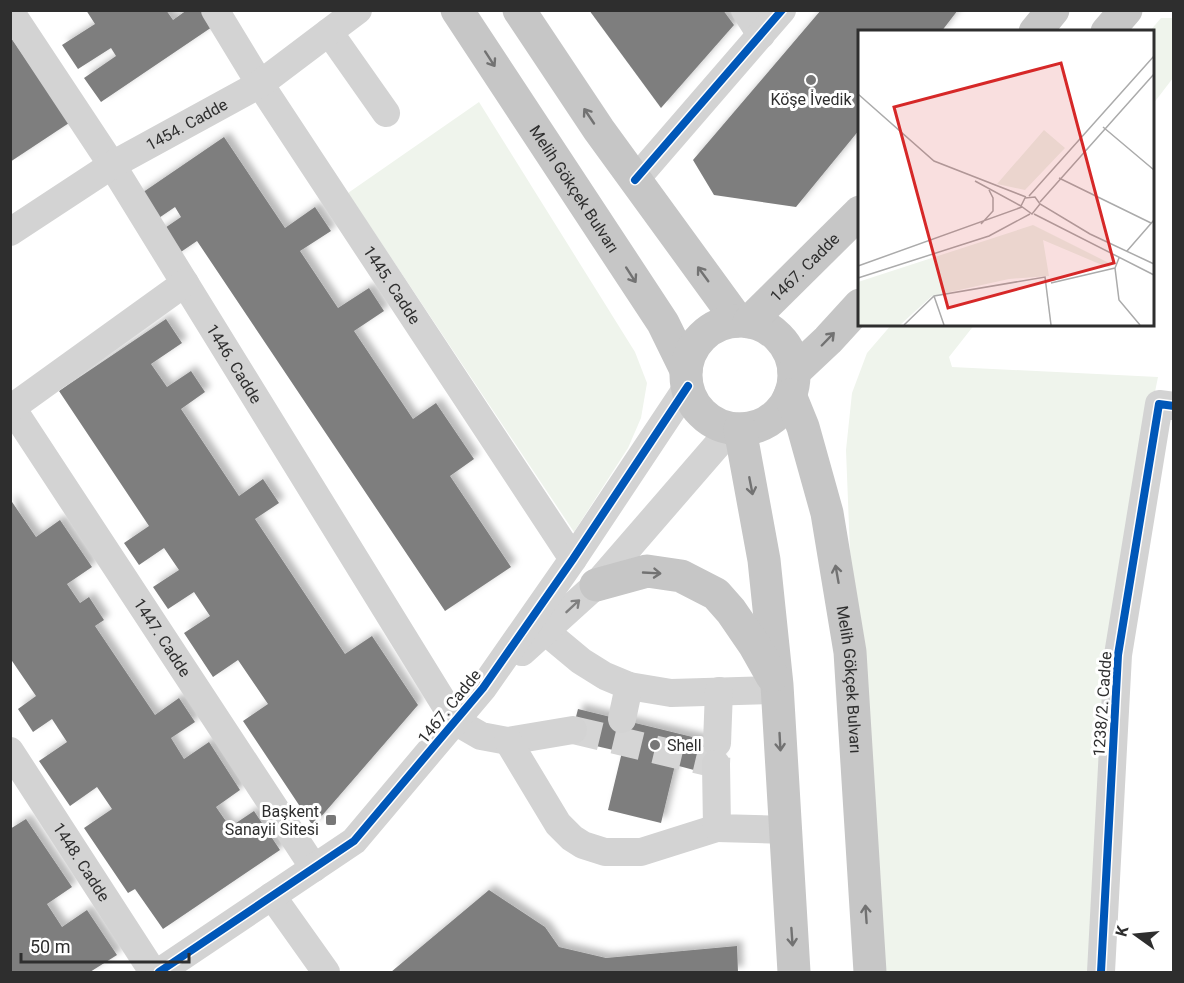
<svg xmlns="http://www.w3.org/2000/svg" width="1184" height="983" font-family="Roboto,sans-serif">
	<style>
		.green { fill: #eff4ec }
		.building { fill: #7e7e7e; filter: url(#shadow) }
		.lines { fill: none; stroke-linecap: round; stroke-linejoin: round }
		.minor-tunnel { stroke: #d5d5d5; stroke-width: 28; stroke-dasharray: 28 14; stroke-linecap: butt }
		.minor { stroke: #d3d3d3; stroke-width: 28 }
		.major { stroke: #c6c6c6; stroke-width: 33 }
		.cycleway-casing { stroke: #fff; stroke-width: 11 }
		.cycleway { stroke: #0057b8; stroke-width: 8 }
		.oneway { stroke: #727272 }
		.oneway2 { stroke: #808080 }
		.poi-dot { fill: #777; stroke: #fff; stroke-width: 2 }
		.labels { text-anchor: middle; stroke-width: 6; stroke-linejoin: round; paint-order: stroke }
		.poi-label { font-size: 16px; fill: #2e2e2e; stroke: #fff }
		.street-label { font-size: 16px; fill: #2e2e2e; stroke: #fff }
		.inset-road { fill: none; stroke: #ababab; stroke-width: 1.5 }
		.view { fill: #d62828; fill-opacity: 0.15; stroke: #d62828; stroke-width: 3 }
		.inset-edge { fill: none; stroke: #2e2e2e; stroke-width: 3 }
	</style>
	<defs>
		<filter id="shadow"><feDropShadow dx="5.5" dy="-5.5" stdDeviation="3" flood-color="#0004"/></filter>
	</defs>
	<rect width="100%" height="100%" fill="#fff"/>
	<!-- green -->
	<g class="green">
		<path d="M1161,18H1173V78L1153,104L1152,32L1150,31Z"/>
		<path d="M479,102L635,352L647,383L641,418L628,448L574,532L348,193Z"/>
		<path d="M892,324H975L949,357L952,367L1158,377L1113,601L1094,972H878L850,552L846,450L852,393L867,353Z"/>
	</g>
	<!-- building -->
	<g class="building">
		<path d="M86,10H166L173,20L187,10H205L215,25L101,102L84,78L116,56L111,48L78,69L62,45L95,24Z"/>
		<path d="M589,10H723L734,25L661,108Z"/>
		<path d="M821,10H958L941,32H860V129L796,207L714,195L693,160Z"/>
		<path d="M10,36L69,123L10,162Z"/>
		<path d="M224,137L285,228L315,207L331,231L300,251L338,308L369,288L384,311L354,331L413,419L436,403L474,459L450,476L511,567L445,611L197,241L172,258L156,234L181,217L175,207L153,222L136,197Z"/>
		<path d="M166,319L182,343L151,364L167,387L191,371L205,392L181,409L239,496L263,479L279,503L255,519L345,654L372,636L418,705L313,826L243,721L268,704L238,660L213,677L184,633L210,616L194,592L168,609L153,587L179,570L164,548L139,565L124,543L149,526L59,391Z"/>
		<path d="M10,499L36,537L60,520L92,567L67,584L80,603L89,597L104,620L95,626L155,715L179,698L195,722L171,738L184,759L209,742L240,790L216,807L230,827L254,811L280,850L163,929L135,889L128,893L84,828L112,809L97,787L70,806L39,761L67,742L52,719L33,732L18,709L36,696L10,658Z"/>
		<path d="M578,709L721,744L713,775L675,765L661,823L608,810L622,752L570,740Z"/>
		<path d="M26,819L72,887L47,904L62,927L87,910L117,955L90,972H10V829Z"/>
		<path d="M489,890L545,927L559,947L606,958L737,946L738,972H391Z"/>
	</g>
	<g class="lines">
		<!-- minor-tunnel -->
		<path class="minor-tunnel" d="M573,730L716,764L717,743"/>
		<!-- minor -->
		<g class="minor">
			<path id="s1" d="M215,10L260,84L573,559"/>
			<path d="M745,10L761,35"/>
			<path id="s2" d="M10,11L112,165L455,721L481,736L508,741L573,730"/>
			<path d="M329,32L386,113"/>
			<path d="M635,180L782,10"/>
			<path id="s3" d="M10,232L112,165L260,84L358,10"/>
			<path id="s4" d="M10,405L314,868"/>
			<path d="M10,409L185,283"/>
			<path d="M545,631L581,661L605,676L629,686L671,693L777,690"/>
			<path d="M522,652L596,585L732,428"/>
			<path d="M622,719L629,686"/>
			<path d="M508,741L558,824L572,838L583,845L605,852H641L717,828"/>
			<path d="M717,743L719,691"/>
			<path id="s5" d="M10,751L153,972"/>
			<path d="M716,764L717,828L786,830"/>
			<path d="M272,896L326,972"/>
			<path d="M159,972L354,841L483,688L573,559L688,386"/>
			<path d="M1101,972L1118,655L1159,404L1174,406"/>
		</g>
		<!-- major -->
		<g class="major">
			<path id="s6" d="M457,10L663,323L686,370"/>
			<path d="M519,10L599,130L738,321"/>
			<path d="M1035,32L1053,10"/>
			<path d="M1107,32L1126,10"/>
			<circle cx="740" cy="375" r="54"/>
			<path id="s7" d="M749,322L860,212"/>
			<path d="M794,372L828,340L860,305"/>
			<path id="s8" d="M790,395L803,427L827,513L850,652L870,972"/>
			<path d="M740,429L764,560L777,685L794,972"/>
			<path d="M596,585L647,571L681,576L716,594L731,611L755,646L772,676"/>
		</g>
		<defs>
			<g id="cycleway">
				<path d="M635,180L782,10"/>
				<path d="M159,972L354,841L483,688L573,559L688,386"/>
				<path d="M1101,972L1118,655L1159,404L1174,406"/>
			</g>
		</defs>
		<!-- cycleway casing -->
		<use href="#cycleway" class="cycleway-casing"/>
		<!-- cycleway -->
		<use href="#cycleway" class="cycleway"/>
	</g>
	<!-- one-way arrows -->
	<defs><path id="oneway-shaft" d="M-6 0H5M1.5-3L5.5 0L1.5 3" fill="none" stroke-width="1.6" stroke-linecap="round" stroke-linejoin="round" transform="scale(1.5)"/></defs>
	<g class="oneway">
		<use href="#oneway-shaft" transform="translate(490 59) rotate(57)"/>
		<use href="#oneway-shaft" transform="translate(589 116) rotate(-124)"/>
		<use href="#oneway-shaft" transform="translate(703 274) rotate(-126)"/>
		<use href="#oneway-shaft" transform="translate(631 275) rotate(57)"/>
		<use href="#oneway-shaft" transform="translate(828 339) rotate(-46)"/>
		<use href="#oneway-shaft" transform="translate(751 486) rotate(79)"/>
		<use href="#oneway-shaft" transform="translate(652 573) rotate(3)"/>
		<use href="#oneway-shaft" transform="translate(837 574) rotate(-100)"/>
		<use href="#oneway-shaft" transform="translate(780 742) rotate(87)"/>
		<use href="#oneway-shaft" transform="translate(866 914) rotate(-94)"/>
		<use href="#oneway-shaft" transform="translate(792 937) rotate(86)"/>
	</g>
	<use class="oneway2" href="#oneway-shaft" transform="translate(573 606) rotate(-43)"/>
	<!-- markers -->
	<g class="poi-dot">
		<circle cx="811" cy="80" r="6"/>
		<circle cx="655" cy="745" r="6"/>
		<rect x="325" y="814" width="12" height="12" rx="3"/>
	</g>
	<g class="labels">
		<!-- poi labels -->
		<g class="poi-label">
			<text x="811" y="105">Köşe İvedik</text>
			<text x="667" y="751" text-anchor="start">Shell</text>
			<text x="319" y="817" text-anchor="end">Başkent<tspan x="319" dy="18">Sanayii Sitesi</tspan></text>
		</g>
		<!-- street labels -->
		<g class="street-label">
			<text dy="6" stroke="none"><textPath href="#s3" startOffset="207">1454. Cadde</textPath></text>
			<text dy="6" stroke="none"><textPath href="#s6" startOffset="214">Melih Gökçek Bulvarı</textPath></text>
			<text dy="6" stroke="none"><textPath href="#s7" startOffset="78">1467. Cadde</textPath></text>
			<text dy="6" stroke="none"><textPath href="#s1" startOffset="327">1445. Cadde</textPath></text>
			<text dy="6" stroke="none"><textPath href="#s2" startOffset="418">1446. Cadde</textPath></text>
			<text dy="6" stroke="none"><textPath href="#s4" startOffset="278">1447. Cadde</textPath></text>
			<text dy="6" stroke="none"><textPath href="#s8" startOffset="292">Melih Gökçek Bulvarı</textPath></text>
			<text transform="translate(1102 704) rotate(-86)" y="6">1238/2. Cadde</text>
			<text transform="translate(449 706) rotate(-51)" y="6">1467. Cadde</text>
			<text dy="6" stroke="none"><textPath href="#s5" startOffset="132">1448. Cadde</textPath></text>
		</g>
	</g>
	<!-- overview -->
	<g transform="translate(858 30)">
		<rect width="296" height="296" fill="#fff"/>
		<path d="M186,100L207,118L167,160L139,154ZM175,195L253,234L251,238L185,210L191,246L151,249L74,266L42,295H0V252Z" fill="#eff4ec"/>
		<path class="inset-road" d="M0,64L76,131L168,167M245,97L296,140M201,148L293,193M117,151L163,176M171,166L296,26M182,172L296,44M182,174L174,184L163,176L167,168L177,167L182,174L232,204L296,234M176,184L296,245M123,194L135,181V168L131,160M269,221L296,190M261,228L257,238L261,270L282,295M0,236L164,177M0,248L131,206L172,184M193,253L257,238M76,266L86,295M46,295L76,266L187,247L193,295"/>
		<path class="view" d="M203,33L256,233L90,278L36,77Z"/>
		<rect width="296" height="296" class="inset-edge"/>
	</g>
	<!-- border -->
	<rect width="1184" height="983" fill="none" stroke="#2e2e2e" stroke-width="24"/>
	<!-- north arrow -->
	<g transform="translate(1136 935) rotate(285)" stroke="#ffffff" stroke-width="4.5" paint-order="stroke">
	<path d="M0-4.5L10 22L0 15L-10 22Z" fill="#2e2e2e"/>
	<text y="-9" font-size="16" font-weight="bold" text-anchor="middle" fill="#2e2e2e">K</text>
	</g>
	<!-- scale -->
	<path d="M21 953v9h168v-9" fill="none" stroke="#2e2e2e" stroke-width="3"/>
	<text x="30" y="953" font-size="18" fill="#2e2e2e" stroke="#ffffff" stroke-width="4.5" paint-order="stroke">50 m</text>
</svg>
